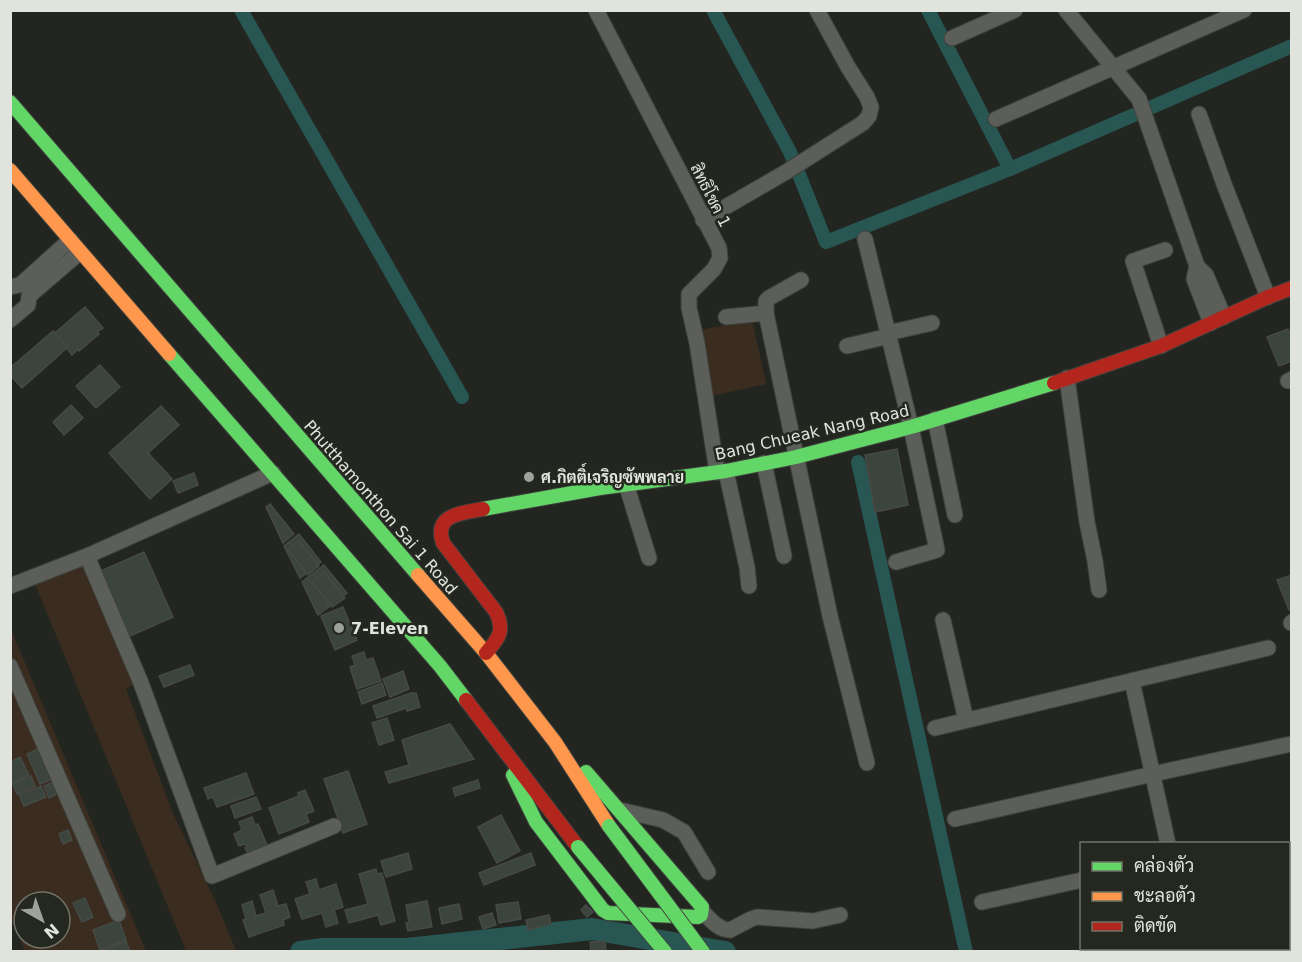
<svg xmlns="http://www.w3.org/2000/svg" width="1302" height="962" font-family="'DejaVu Sans',Sarabun,sans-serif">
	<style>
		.green { fill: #3a2c1e; fill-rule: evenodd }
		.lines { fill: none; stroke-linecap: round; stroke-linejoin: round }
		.canal { stroke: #285652; stroke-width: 14 }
		.river { stroke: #285652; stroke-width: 22 }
		.building { fill: #3b443d; stroke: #464a46; stroke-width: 1.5 }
		.street-casing { stroke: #3f423c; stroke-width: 17 }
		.fast-casing { stroke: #3f423c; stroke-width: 16 }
		.slow-casing { stroke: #3f423c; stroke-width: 16 }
		.jam-casing { stroke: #3f423c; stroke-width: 16 }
		.street { stroke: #5c5e59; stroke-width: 15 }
		.fast { stroke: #63d668; stroke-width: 14 }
		.slow { stroke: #ff974d; stroke-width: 14 }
		.jam { stroke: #b3261e; stroke-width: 14 }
		.fast-bridge-casing { stroke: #3f423c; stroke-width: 16; stroke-linecap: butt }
		.fast-bridge { stroke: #63d668; stroke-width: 14 }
		.poi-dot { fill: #9ea29b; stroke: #24281e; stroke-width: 2 }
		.labels { text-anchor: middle; stroke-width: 5; stroke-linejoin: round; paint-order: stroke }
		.street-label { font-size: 16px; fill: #e1e4dd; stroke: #24281e }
		.poi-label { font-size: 16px; font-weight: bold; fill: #e1e4dd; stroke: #24281e; text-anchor: start }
	</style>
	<rect width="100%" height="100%" fill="#232620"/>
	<!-- green -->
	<g class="green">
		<path d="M752,319L766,384L706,397L692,332Z"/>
		<path d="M82,564L135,684L126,689L172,811L219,909L236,951H186L35,584Z"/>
		<path d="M10,627L146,951H25L11,919ZM24,902H60V938H24Z"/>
	</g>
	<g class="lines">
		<!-- canal -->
		<g class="canal">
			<path d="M241,10L462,397"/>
			<path d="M713,10L790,152L826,242L1010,169L1292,46"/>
			<path d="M928,10L1010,169"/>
			<path d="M858,462L966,952"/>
			<path d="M323,949L324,952"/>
			<path d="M407,949L408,952"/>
		</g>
		<!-- river -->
		<path class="river" d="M301,952L323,949H407L592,929L725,952"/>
	</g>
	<!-- building -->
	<g class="building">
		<path d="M85,307L103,328L97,332L99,334L79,351L78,349L72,355L65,346L31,376L20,363Z"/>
		<path d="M1288,329L1292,337V361L1279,366L1267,337Z"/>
		<path d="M53,331L68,347L22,388L10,375V368Z"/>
		<path d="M100,365L120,387L96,408L76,386Z"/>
		<path d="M71,405L83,418L64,435L53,422Z"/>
		<path d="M161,406L179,425L148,453L172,479L150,499L109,453Z"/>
		<path d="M897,449L908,505L875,512L865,455Z"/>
		<path d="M194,473L198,485L178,493L173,481Z"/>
		<path d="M270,504L294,534L283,543L266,507Z"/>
		<path d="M299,534L321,562L300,578L284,546Z"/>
		<path d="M299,541L319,566L308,575L288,550Z"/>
		<path d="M144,552L173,617L130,636L101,571Z"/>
		<path d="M324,565L347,593L318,615L302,582Z"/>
		<path d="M324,572L345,598L332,607L312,582Z"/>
		<path d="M1292,575V609L1289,610L1277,580Z"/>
		<path d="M343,607L357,640L335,650L321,616Z"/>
		<path d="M364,652L366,660L373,658L381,681L357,689L350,667L355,665L352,656Z"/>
		<path d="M190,665L194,675L164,687L159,676Z"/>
		<path d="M403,671L409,689L390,697L383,679Z"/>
		<path d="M382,683L386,695L362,704L358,692Z"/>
		<path d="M411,693H416L420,707L407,711L406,708L377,718L373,706Z"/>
		<path d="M387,718L394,740L379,745L372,723Z"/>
		<path d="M450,724L474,759L389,783L385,772L409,765L402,740Z"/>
		<path d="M40,748L53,779L40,784L27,754Z"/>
		<path d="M20,757L29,775L13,783L10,777V762Z"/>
		<path d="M348,771L367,824L343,833L324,779Z"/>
		<path d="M246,773L254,794L217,807L213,797L208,799L204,788Z"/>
		<path d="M31,776L35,786L17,794L13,784Z"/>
		<path d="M478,780L480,788L455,796L453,788Z"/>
		<path d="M54,782L59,793L49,798L44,786Z"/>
		<path d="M41,786L46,797L24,806L19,795Z"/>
		<path d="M305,790L314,811L306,814L309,822L279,834L269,808L299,796L298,793Z"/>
		<path d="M256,797L261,809L235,818L231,806Z"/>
		<path d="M501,815L520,851L497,863L478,827Z"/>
		<path d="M252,817L255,825L258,824L267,845L260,848L256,853L252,854L247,852L245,848L247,845L246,844L239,846L234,834L242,830L239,822Z"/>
		<path d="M68,830L72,840L63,844L59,834Z"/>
		<path d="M408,853L412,869L386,877L381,861Z"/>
		<path d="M531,853L535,865L484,885L479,873Z"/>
		<path d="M376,869L377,874L382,873L395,921L381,925L378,915L349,923L345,910L368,904L359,874Z"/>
		<path d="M316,879L319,890L336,884L343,907L334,910L338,923L326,927L322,913L302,919L295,899L310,894L306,882Z"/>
		<path d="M273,890L278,906L286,904L290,917L283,920L284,925L249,937L243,920L246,919L242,905L252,901L256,916L266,913L260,895Z"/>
		<path d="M85,898L93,917L82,922L73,903Z"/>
		<path d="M427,901L432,927L408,931L406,923L409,922L406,905Z"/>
		<path d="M518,902L521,919L499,923L496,905Z"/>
		<path d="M459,904L462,919L442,924L439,908Z"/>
		<path d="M586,905L593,912L587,917L581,910Z"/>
		<path d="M492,913L496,925L483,929L479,917Z"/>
		<path d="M549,915L551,924L528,930L526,920Z"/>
		<path d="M119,920L126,940L100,950L93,930Z"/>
		<path d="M126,941L130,952H100Z"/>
		<path d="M605,941L606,952H591L590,942Z"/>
	</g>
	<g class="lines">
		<defs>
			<g id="street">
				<path d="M596,10L719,248L720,258L714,269L689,294V308L697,343L717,472"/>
				<path d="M1066,10L1139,99L1197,266"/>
				<path d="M952,38L1015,10"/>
				<path d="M1199,114L1224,184L1268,297"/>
				<path d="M996,119L1244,10"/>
				<path d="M703,220L786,172L863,123L869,116L871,107L867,97L848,67L817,10"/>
				<path d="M865,239L911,427L937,550L896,562"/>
				<path d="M10,287L20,285L70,240"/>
				<path d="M766,313L830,616L867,763"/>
				<path d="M726,317L766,313V301L769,298L801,280"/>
				<path d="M10,320L28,305L29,296L80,252"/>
				<path d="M1211,323L1194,279L1197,266L1206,275L1224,317"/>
				<path d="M888,333L932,323"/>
				<path d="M847,346L889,336"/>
				<path d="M1161,346L1133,261L1165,250"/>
				<path d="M1067,378L1087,522L1095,561L1099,590"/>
				<path d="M1288,381L1292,379"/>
				<path d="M935,419L955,515"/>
				<path d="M764,463L784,556"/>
				<path d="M726,471L747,567L749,586"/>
				<path d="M626,484L649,558"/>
				<path d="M87,556L141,683L212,876L334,826"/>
				<path d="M10,586L87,556L273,473"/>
				<path d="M943,620L966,720"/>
				<path d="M1291,623L1292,622"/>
				<path d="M10,666L118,914"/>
				<path d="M1132,681L1168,844"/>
				<path d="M935,728L1268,648"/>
				<path d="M620,810L663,820L684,832L708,872"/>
				<path d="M955,819L1153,774L1291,744"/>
				<path d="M982,902L1082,880"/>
				<path d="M702,911C710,919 718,930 730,930L751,919L757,917L813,921L840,915"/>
				<path d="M1192,948L1193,952"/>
			</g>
			<g id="fast">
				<path d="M10,102C147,259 281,418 418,575"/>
				<path d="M169,354L440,666L466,700"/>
				<path d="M483,509L600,488L726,471L796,457L911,427L1054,383"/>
				<path d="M513,775L536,822L603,910L608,913L698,917L701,915L702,907L586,772"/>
			</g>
			<g id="slow">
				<path d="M10,170L169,354"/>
				<path d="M418,575L486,653L555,742L609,826"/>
			</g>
			<g id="jam">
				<path d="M1054,383L1161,346L1268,297L1292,288"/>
				<path d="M483,509C462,513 433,514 443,543L496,612C505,631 499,638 486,653"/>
				<path d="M466,700L578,847"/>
			</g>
		</defs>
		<!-- street casing -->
		<use href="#street" class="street-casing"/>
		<!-- fast casing -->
		<use href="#fast" class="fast-casing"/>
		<!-- slow casing -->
		<use href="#slow" class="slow-casing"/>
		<!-- jam casing -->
		<use href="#jam" class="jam-casing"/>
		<!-- street -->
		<use href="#street" class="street"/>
		<!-- fast -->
		<use href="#fast" class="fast"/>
		<!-- slow -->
		<use href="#slow" class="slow"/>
		<!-- jam -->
		<use href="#jam" class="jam"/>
		<defs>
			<g id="fast-bridge">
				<path d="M609,826L703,952"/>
				<path d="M578,847L665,952"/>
			</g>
		</defs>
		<!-- fast-bridge casing -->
		<use href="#fast-bridge" class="fast-bridge-casing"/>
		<!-- fast-bridge -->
		<use href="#fast-bridge" class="fast-bridge"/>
	</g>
	<!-- markers -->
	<g class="poi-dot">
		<circle cx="529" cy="477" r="6"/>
		<circle cx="339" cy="628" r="6"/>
	</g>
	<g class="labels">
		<!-- street labels -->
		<g class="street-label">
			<text transform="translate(711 195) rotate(63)" y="6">สิทธิโชค 1</text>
			<text transform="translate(812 432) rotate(-13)" y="6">Bang Chueak Nang Road</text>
			<text transform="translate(381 507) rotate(49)" y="6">Phutthamonthon Sai 1 Road</text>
		</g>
		<!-- poi labels -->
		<g class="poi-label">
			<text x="541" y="483">ศ.กิตติ์เจริญซัพพลาย</text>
			<text x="351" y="634">7-Eleven</text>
		</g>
	</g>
	<!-- border -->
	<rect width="1302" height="962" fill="none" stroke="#e1e4dd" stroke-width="24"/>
	<!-- legend -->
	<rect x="1080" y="842" width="210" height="108" fill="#24281e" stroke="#70736a" stroke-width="1.5"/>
	<rect x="1092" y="862" width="30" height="9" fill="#63d668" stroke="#70736a" stroke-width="1.5"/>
	<text x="1134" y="872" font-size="18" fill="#e1e4dd">คล่องตัว</text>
	<rect x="1092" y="892" width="30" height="9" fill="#ff974d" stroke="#70736a" stroke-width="1.5"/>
	<text x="1134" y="902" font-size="18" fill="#e1e4dd">ชะลอตัว</text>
	<rect x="1092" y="922" width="30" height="9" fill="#b3261e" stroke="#70736a" stroke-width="1.5"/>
	<text x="1134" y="932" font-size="18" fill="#e1e4dd">ติดขัด</text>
	<!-- north arrow -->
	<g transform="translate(42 920) rotate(140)"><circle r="28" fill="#24281e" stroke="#70736a" stroke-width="1.5"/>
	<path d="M0-4.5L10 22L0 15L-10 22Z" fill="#9ea29b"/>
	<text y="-9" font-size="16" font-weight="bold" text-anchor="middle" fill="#e1e4dd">N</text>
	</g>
</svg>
